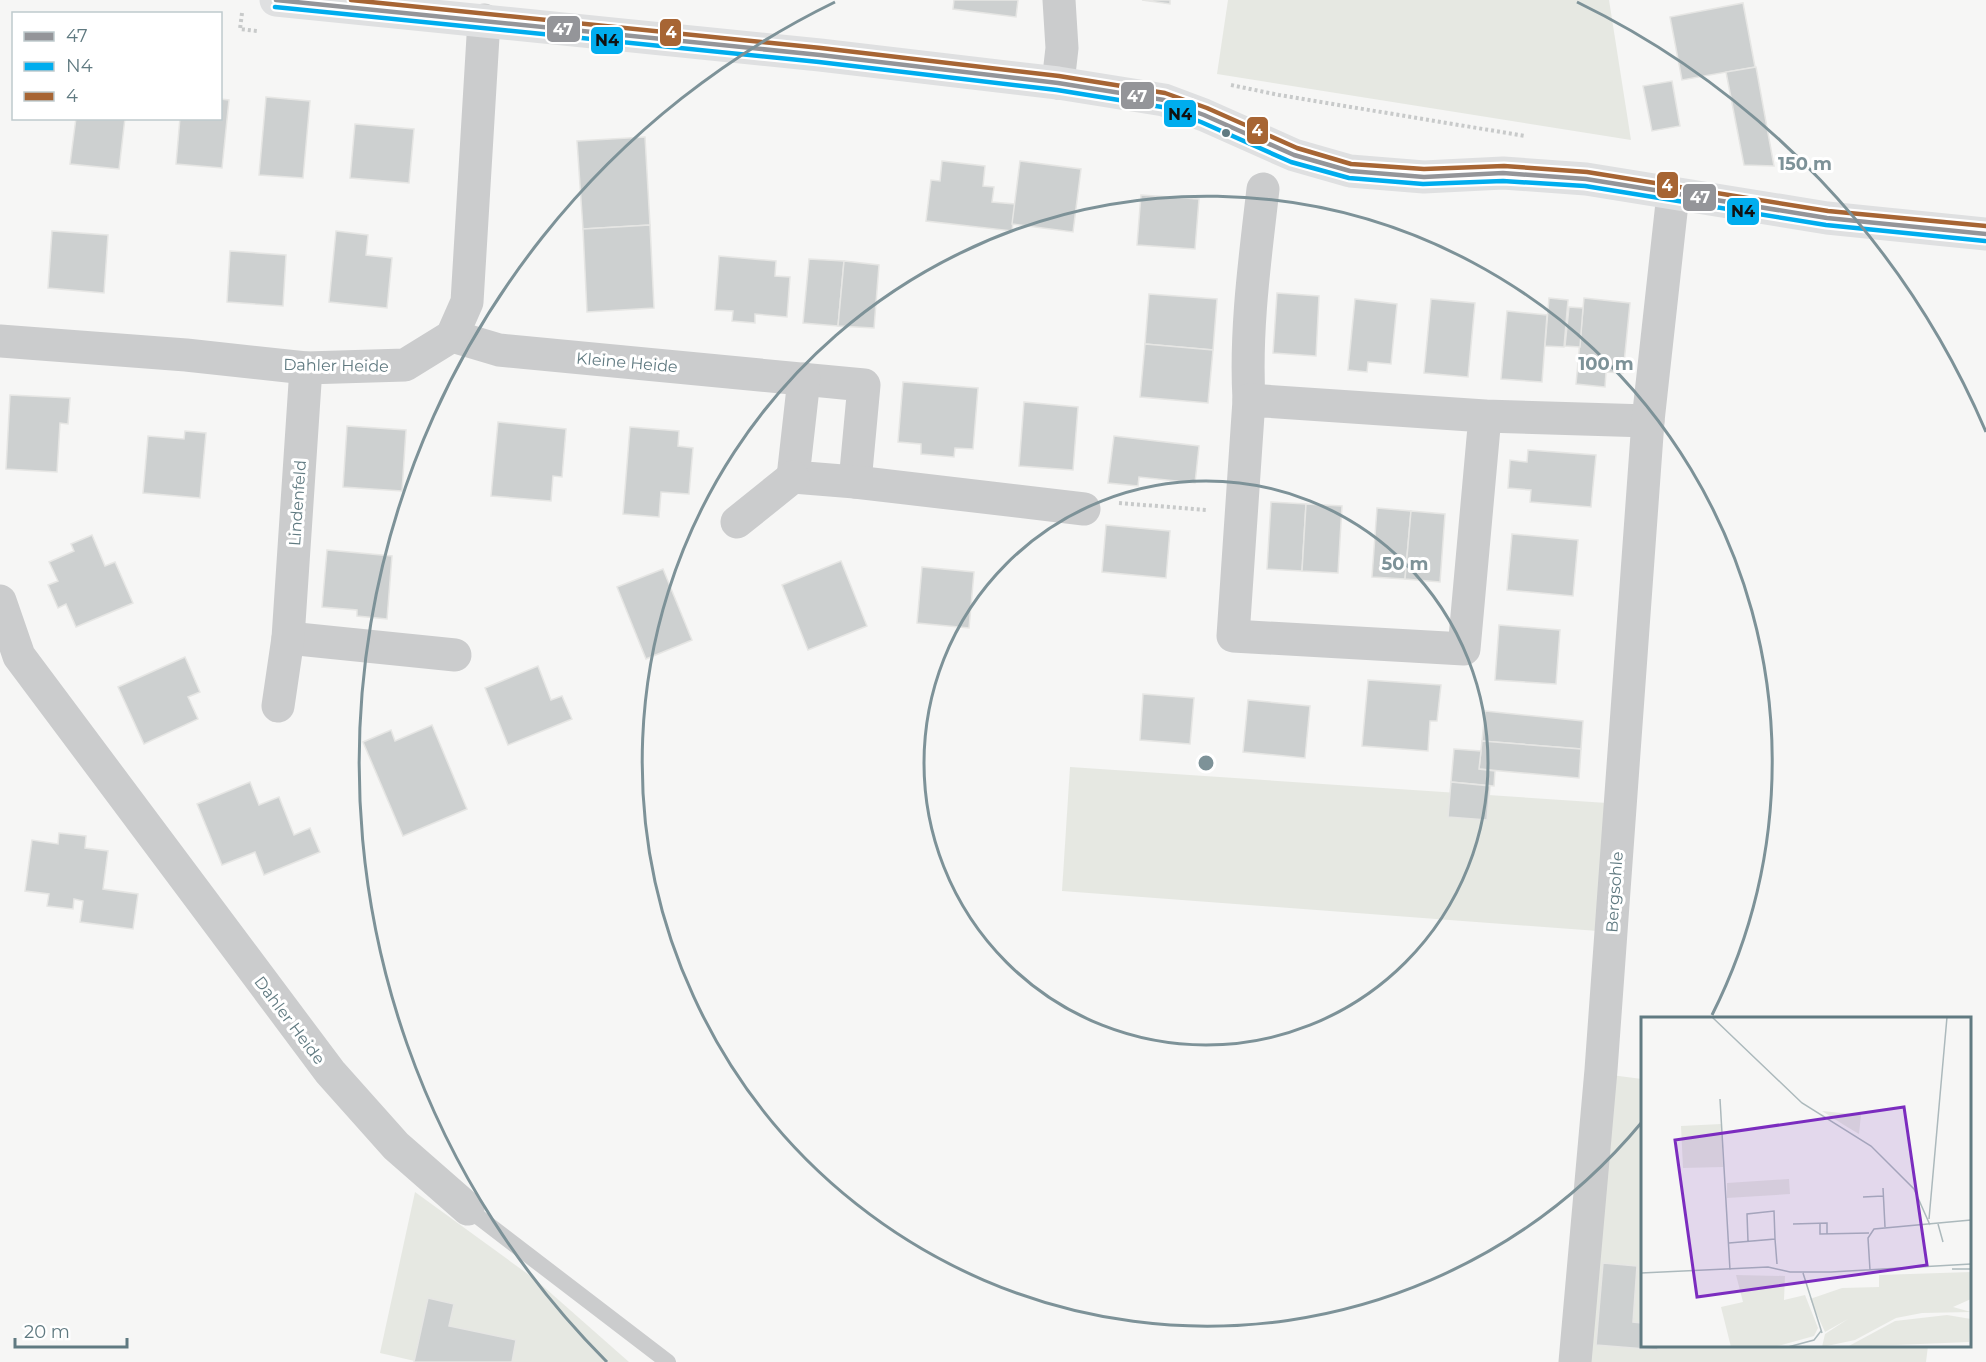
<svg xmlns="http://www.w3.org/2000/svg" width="1986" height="1362" font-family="Montserrat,sans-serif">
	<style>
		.green { fill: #e6e8e2 }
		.building { fill: #cdd0d0; stroke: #e6e6e4; stroke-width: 1.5 }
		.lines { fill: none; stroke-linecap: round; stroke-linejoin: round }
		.path { stroke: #c8caca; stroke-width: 4; stroke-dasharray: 3 3; stroke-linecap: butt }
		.lane { stroke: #cbcccd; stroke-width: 16 }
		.street { stroke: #cbcccd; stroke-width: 33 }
		.secondary { stroke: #dfe0e1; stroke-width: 33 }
		.bus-1-casing { stroke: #fff; stroke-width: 9 }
		.bus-2-casing { stroke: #fff; stroke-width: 9 }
		.bus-3-casing { stroke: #fff; stroke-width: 9 }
		.bus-1 { stroke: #949599; stroke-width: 4.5 }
		.bus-2 { stroke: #00adee; stroke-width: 4.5 }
		.bus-3 { stroke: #a76534; stroke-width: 4.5 }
		.ring { fill: none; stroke: #7d9298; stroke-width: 3 }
		.bus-dot { fill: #607a81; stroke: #fff; stroke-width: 2 }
		.labels { text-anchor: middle; stroke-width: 6; stroke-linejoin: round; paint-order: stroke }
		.street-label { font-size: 16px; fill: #607a81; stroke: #fff }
		.inset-road { fill: none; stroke: #acb9bc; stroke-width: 1.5 }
		.view { fill: #7b2cbf; fill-opacity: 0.15; stroke: #7b2cbf; stroke-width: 3 }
		.inset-edge { fill: none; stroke: #607a81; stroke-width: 3 }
		.centre { fill: #7d9298; stroke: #fff; stroke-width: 3 }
		.ring-label { font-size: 18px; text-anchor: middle; font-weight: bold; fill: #7d9298; stroke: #fff; stroke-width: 6; stroke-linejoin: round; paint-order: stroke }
		.line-badge { stroke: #fff; stroke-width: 2 }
		.badge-label { font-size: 16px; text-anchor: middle; font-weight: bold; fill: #fff }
		.pale-badge-label { font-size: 16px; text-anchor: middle; font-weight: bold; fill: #111 }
	</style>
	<rect width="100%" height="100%" fill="#f6f6f5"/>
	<!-- green -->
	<g class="green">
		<path d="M1228,0H1609L1631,140L1217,74Z"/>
		<path d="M1070,767L1607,803L1598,931L1062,891Z"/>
		<path d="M1611,1075L1642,1079V1346H1928L1926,1362H1582Z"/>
		<path d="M415,1192L536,1280L629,1362H419L380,1353Z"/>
	</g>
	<!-- building -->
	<g class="building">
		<path d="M954,0H1018L1016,17L953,9Z"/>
		<path d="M1142,0H1170V4Z"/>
		<path d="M1743,3L1755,67L1682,80L1670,17Z"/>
		<path d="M1756,67L1774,166L1744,165L1726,72Z"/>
		<path d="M1672,81L1680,126L1652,131L1643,86Z"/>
		<path d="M266,97L310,101L303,178L259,175Z"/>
		<path d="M220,99L229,100L222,168L176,164L180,118H220Z"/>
		<path d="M76,118H125L119,169L70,164Z"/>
		<path d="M355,124L414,129L409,183L350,178Z"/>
		<path d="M645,137L650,225L583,229L577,141Z"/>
		<path d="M942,161L985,166L983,186L994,187L992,202L1015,204L1012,231L926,221L931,180L940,181Z"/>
		<path d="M1020,161L1081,169L1073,232L1012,224Z"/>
		<path d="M1141,195L1199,199L1195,249L1137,245Z"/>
		<path d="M650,225L654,308L587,312L583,229Z"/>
		<path d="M52,231L108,235L104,293L48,288Z"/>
		<path d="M336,231L368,235L366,255L392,258L387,308L329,302Z"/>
		<path d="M230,251L286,255L283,306L227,302Z"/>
		<path d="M719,256L776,261L775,276L790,277L787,317L755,314V323L732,321L733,311L715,310Z"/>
		<path d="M809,259L844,261L838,326L803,323Z"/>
		<path d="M844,261L879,265L874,328L838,326Z"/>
		<path d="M1277,293L1319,296L1316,356L1273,353Z"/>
		<path d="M1149,294L1217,299L1213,350L1145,344Z"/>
		<path d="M1549,298L1568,300L1564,347L1545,346Z"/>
		<path d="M1584,298L1630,303L1623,373L1606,372L1605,387L1576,384Z"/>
		<path d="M1355,299L1397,304L1391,364L1368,362L1367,372L1348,370Z"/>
		<path d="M1431,299L1475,303L1468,377L1424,373Z"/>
		<path d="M1569,307L1583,308L1580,347L1565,346Z"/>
		<path d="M1507,311L1547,315L1542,382L1501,379Z"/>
		<path d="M1145,344L1213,350L1208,403L1140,397Z"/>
		<path d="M903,382L978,388L973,449L955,448L954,457L921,454V444L898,442Z"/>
		<path d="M10,395L70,398L68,424L60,423L57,472L6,469Z"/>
		<path d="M1024,402L1078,407L1073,470L1019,466Z"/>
		<path d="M498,422L566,429L562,477L553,476L551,501L491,496Z"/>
		<path d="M347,426L406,430L402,491L343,487Z"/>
		<path d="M630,427L679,431L678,446L693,448L689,494L661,492L659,517L623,514Z"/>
		<path d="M185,431L206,433L200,498L143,493L148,436L184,439Z"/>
		<path d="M1114,436L1199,446L1195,483L1139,477L1138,486L1108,483Z"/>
		<path d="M1528,450L1596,455L1591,507L1530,502L1531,490L1508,488L1510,460L1527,462Z"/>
		<path d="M1271,502L1306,504L1302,571L1267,569Z"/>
		<path d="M1306,504L1342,506L1338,573L1302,571Z"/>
		<path d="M1377,508L1411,511L1405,579L1372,577Z"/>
		<path d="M1411,511L1445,514L1440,582L1405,579Z"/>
		<path d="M1106,525L1170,531L1166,578L1102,572Z"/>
		<path d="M1512,534L1578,540L1573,596L1507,590Z"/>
		<path d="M92,535L105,566L115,562L133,603L76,627L66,604L58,608L48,585L58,581L49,562L74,551L71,544Z"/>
		<path d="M327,550L392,556L387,619L357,616V610L322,607Z"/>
		<path d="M841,561L867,626L808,650L782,585Z"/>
		<path d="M922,567L974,572L969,628L917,623Z"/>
		<path d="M663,569L692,640L646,659L617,587Z"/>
		<path d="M1499,625L1560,630L1556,684L1495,680Z"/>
		<path d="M185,657L200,692L188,697L198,719L144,744L118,687Z"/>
		<path d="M538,666L551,700L562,696L572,719L508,745L485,688Z"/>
		<path d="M1368,680L1441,685L1437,721H1430L1428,751L1362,746Z"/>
		<path d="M1143,694L1194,698L1190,744L1140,740Z"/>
		<path d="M1248,700L1310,706L1305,758L1243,752Z"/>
		<path d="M1485,711L1583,721L1581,749L1482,741Z"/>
		<path d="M432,725L467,809L403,836L363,742L391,730L395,741Z"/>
		<path d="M1482,741L1581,749L1579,778L1479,769Z"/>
		<path d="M1454,749L1481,751L1479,769L1495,771L1494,786L1451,782Z"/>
		<path d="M250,782L259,805L279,797L294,835L310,828L320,852L264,875L255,852L222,865L197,804Z"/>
		<path d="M1451,782L1490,786L1487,820L1448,817Z"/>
		<path d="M59,833L86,836L85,848L108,851L103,889L138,894L133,929L80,922L83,901L74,899L73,909L47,906L49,894L25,891L32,840L58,844Z"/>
		<path d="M1603,1263L1637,1266L1633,1322L1642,1323V1346H1658V1350L1596,1345Z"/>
		<path d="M428,1298L454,1304L449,1326L516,1340L512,1362H414Z"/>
	</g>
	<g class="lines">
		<!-- path -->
		<g class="path">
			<path d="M242,13L240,29L257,31"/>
			<path d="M1231,85L1279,95L1525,136"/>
			<path d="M1119,503L1207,510"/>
		</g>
		<!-- lane -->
		<path class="lane" d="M468,1209L668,1362"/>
		<!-- street -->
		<g class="street">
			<path d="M1058,83L1062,48L1059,0"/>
			<path d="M452,336L499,350L864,385L855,482"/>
			<path d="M0,341L186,355L306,368L405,365L452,336L467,302L484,20"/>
			<path d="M804,379L793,477L855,482L1084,509"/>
			<path d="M1249,400C1245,330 1255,259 1263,189"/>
			<path d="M1485,416L1464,649L1233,636L1249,400L1485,416L1648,421"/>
			<path d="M737,522L793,477"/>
			<path d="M0,601L19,656L330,1072L396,1146L468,1209"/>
			<path d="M288,638L455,655"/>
			<path d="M278,706L288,638L306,368"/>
			<path d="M1575,1362L1601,1070L1648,421L1673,194"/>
		</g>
		<!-- secondary -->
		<path class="secondary" d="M276,0L820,55L1058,83L1164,100L1204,115L1294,155L1350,171L1424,177L1503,173L1586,179L1827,218L1986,234"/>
		<defs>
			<path id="bus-1" d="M276,0L820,55L1058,83L1164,100L1204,115L1294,155L1350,171L1424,177L1503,173L1586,179L1827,218L1986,234"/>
			<path id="bus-2" d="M275,7L819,62L1057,90L1162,107L1201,122L1291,162L1349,178L1423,184L1503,181L1585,186L1826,225L1985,241"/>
			<path id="bus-3" d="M351,0L821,48L1059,76L1165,93L1207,108L1297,148L1351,164L1424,169L1504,166L1587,172L1828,211L1986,226"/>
		</defs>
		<!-- bus-1 casing -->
		<use href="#bus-1" class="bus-1-casing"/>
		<!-- bus-2 casing -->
		<use href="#bus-2" class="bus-2-casing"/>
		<!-- bus-3 casing -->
		<use href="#bus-3" class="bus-3-casing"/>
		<!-- bus-1 -->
		<use href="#bus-1" class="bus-1"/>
		<!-- bus-2 -->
		<use href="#bus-2" class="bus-2"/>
		<!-- bus-3 -->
		<use href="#bus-3" class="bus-3"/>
	</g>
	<!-- distance rings -->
	<g class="ring">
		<circle cx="1206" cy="763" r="282"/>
		<path d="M1642 1122A565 565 0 1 1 1712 1015"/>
		<path d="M607 1362A847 847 0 0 1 835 2M1577 2A847 847 0 0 1 1986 432"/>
	</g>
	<!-- markers -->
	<circle class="bus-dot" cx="1226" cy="133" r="5"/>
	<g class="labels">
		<!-- street labels -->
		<g class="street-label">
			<text transform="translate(627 362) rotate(5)" y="6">Kleine Heide</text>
			<text transform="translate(336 365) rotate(1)" y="6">Dahler Heide</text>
			<text transform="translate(297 503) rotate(-86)" y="6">Lindenfeld</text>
			<text transform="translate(1614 892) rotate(-86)" y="6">Bergsohle</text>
			<text transform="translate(290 1020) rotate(53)" y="6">Dahler Heide</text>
		</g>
	</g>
	<!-- overview -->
	<g transform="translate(1641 1017)">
		<rect width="330" height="330" fill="#f6f6f5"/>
		<path d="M181,94L220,98L218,117L203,108ZM80,107L82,150L42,151L40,109ZM148,162L149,177L86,181V166ZM330,255V282L312,290L330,295L281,296L255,301L214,323L181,330L184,317L207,302L184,315L169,282L201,271L238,270V258ZM95,258L144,259L143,283L164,278L177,311L173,319L133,330H90L80,290L102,285ZM306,298L330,302L328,325L206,330L254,304Z" fill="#e6e8e2"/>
		<path class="inset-road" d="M71,0L161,86L230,129L273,172L289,208M79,82L89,253M242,171L244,210M222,180L242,179M288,202L306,0M179,206V217L228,216M152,207L186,206V217M297,207L302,225M134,222L136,247M88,226L134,222L133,194L106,197L107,224M311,252H330M229,253L227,221L233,212L330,203M0,256L127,250L149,255H190L330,247M162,256L181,316M147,330L173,323L180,314"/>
		<path class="view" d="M263,90L286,248L56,280L34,123Z"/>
		<rect width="330" height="330" class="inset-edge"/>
	</g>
	<circle cx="1206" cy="763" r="9" class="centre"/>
	<g class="ring-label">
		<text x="1805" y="170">150 m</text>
		<text x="1606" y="370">100 m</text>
		<text x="1405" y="570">50 m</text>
	</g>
	<g class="line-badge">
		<rect x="546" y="15" width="35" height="28" rx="6" fill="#949599"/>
		<rect x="659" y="18" width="23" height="29" rx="6" fill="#a76534"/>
		<rect x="590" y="26" width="34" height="29" rx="6" fill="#00adee"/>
		<rect x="1120" y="81" width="35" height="29" rx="6" fill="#949599"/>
		<rect x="1163" y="99" width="34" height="29" rx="6" fill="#00adee"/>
		<rect x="1246" y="116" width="23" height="29" rx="6" fill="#a76534"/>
		<rect x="1656" y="171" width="23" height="28" rx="6" fill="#a76534"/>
		<rect x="1682" y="183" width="35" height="29" rx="6" fill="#949599"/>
		<rect x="1726" y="197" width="34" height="29" rx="6" fill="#00adee"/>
	</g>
	<g class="badge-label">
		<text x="563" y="35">47</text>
		<text x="671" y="38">4</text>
		<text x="1137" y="102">47</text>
		<text x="1257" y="136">4</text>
		<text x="1667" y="191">4</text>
		<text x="1700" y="203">47</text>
	</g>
	<g class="pale-badge-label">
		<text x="607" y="46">N4</text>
		<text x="1180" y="120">N4</text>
		<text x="1743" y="217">N4</text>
	</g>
	<!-- legend -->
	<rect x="12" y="12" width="210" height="108" fill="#ffffff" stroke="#bfcacd" stroke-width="1.5"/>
	<rect x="24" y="32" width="30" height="9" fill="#949599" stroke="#bfcacd" stroke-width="1.5"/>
	<text x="66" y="42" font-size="18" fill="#607a81">47</text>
	<rect x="24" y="62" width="30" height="9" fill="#00adee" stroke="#bfcacd" stroke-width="1.5"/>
	<text x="66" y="72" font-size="18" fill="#607a81">N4</text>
	<rect x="24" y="92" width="30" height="9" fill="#a76534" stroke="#bfcacd" stroke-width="1.5"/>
	<text x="66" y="102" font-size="18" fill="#607a81">4</text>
	<!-- scale -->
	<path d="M15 1338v9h112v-9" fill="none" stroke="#607a81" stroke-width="3"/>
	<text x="24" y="1338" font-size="18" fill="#607a81" stroke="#ffffff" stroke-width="4.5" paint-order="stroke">20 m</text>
</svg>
